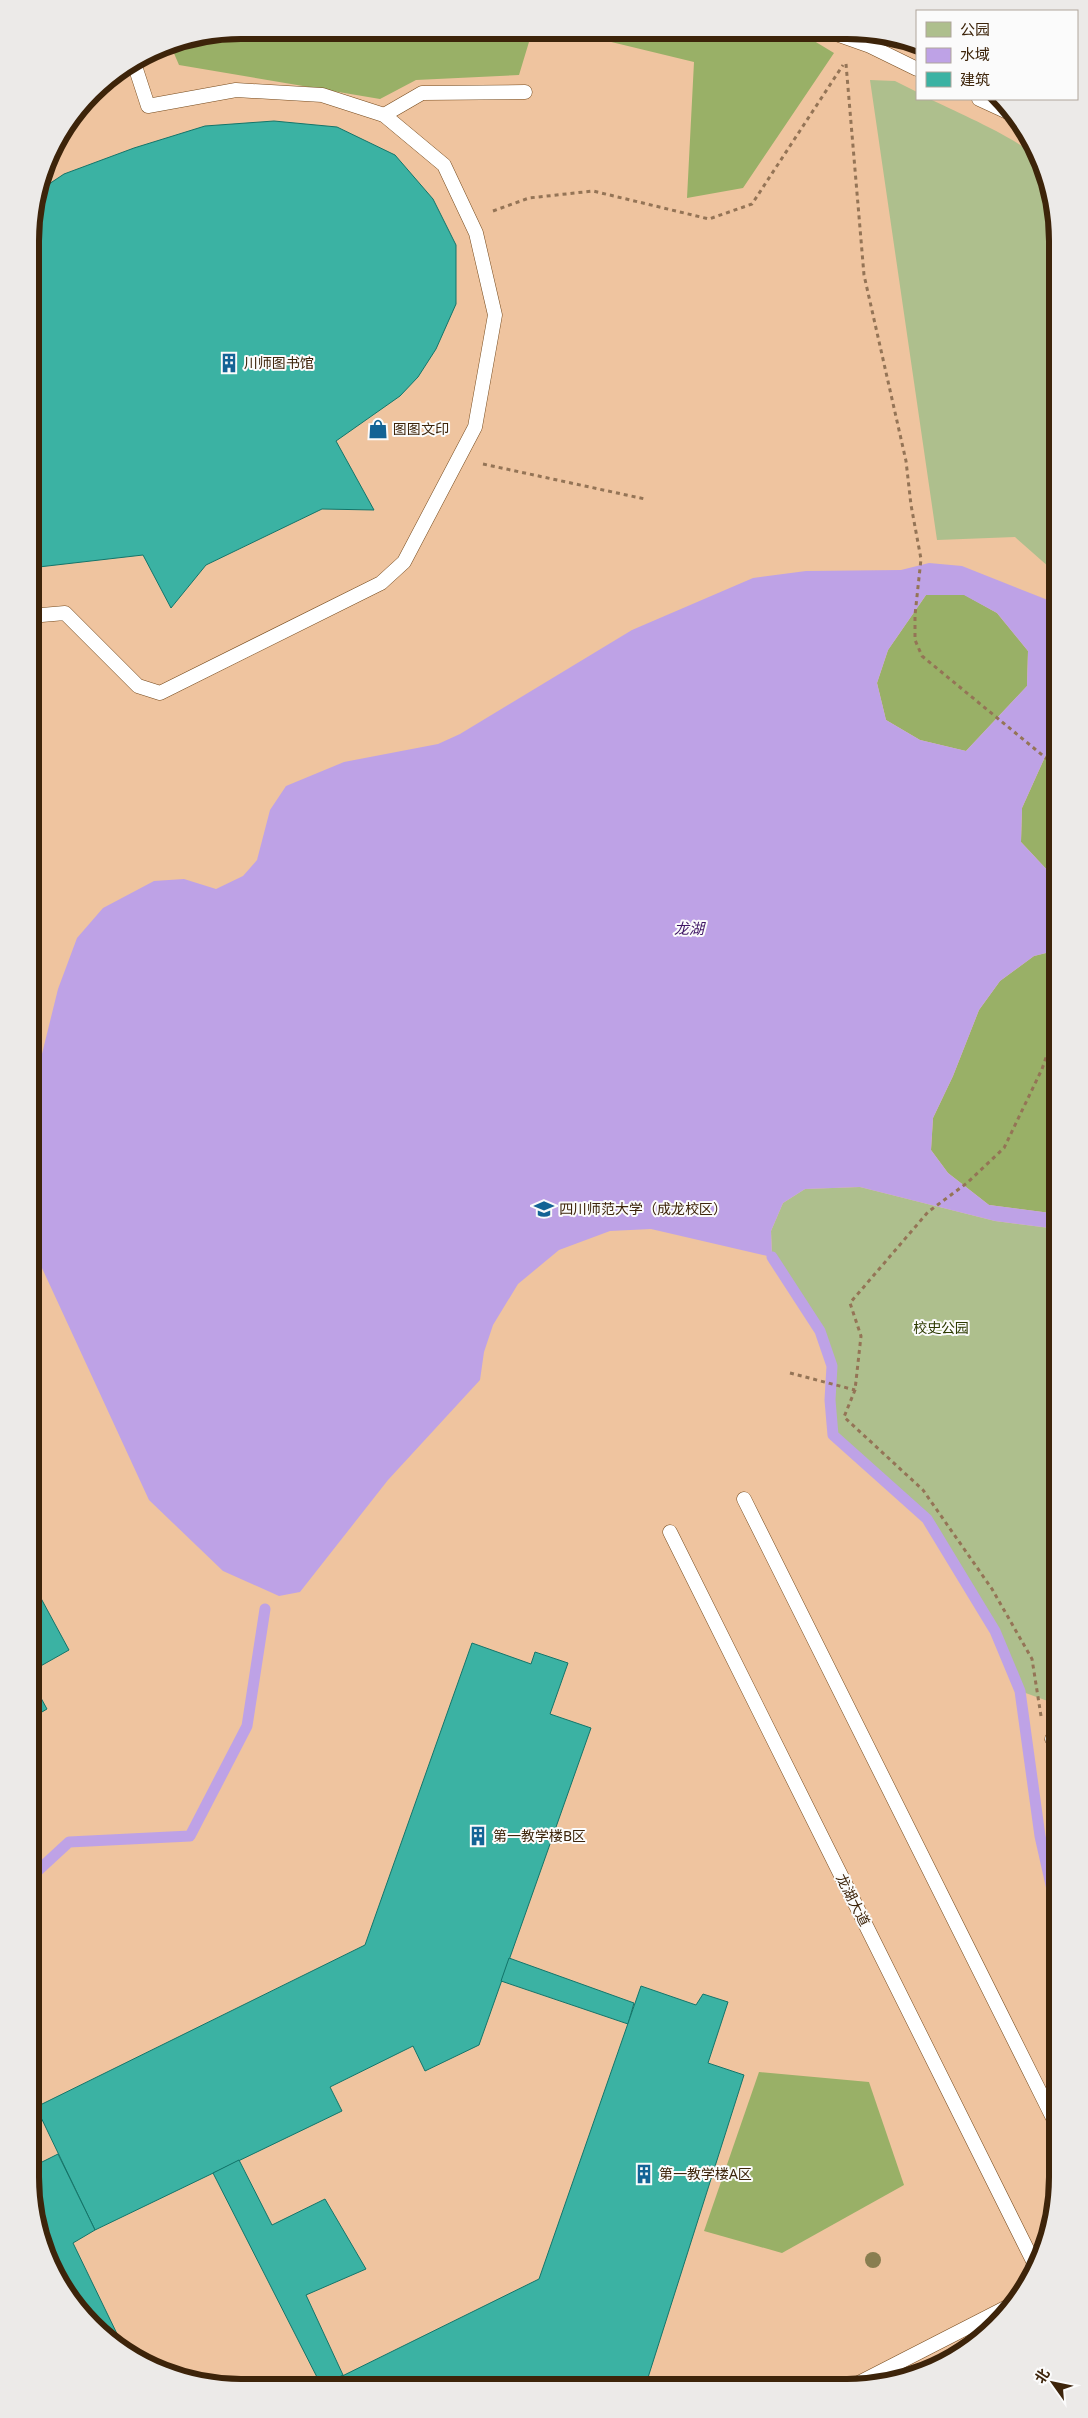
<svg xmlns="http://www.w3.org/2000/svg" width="1088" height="2418" font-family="'Noto Sans','Noto Sans SC',sans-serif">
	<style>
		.built { fill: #efc49f }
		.green { fill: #aebf8d }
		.forest { fill: #99b067 }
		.water { fill: #bea2e6; fill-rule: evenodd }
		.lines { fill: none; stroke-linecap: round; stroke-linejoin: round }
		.stream { stroke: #bea2e6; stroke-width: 11 }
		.building { fill: #3bb2a3; stroke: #13756a }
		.lane-casing { stroke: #764a1c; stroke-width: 15 }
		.path { stroke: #947456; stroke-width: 3; stroke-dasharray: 4 4; stroke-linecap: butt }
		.lane { stroke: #fff; stroke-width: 14 }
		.tree { fill: #897e50 }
		.labels { text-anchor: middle; stroke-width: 4; stroke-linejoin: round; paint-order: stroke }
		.poi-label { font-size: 14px; fill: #3d240a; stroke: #fbfbfb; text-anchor: start }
		.park-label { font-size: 14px; fill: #2d3a02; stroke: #fbfbfb }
		.street-label { font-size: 14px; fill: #3d240a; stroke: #fbfbfb }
		.water-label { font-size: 15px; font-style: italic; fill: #401766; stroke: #fbfbfb }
		.rim { fill: none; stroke: #3d240a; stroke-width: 6 }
	</style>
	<rect width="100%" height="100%" fill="#fad2af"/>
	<!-- built -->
	<path class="built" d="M241,30L888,34L917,44V99H1001L1023,124L1051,186L1058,241V2191L1042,2258L1006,2316L964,2353L902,2381L847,2388L200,2384L147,2366L102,2335L65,2294L37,2232L30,2177V227L52,148L102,83L160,46Z"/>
	<!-- green -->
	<g class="green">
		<path d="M870,80L895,81L917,92V99H930C956,112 1020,139 1038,159C1054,177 1055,218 1058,241V575L1015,537L937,540Z"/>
		<path d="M860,1187L995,1221L1058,1229L1056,1704L1020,1691L995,1631L927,1519L833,1435L836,1378L826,1347L804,1308L772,1257L771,1231L783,1203L805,1189Z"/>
	</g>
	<!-- forest -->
	<g class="forest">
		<path d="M241,30L532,32L519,75L416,80L380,99L179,65L170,44Z"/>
		<path d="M570,32L801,33L834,53L743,188L687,198L694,62Z"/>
		<path d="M963,594L997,613L1028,651L1027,686L966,751L920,740L886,720L877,683L888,650L926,595Z"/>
		<path d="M1058,728V875L1050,873L1021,842L1022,808Z"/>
		<path d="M1058,950V1214L989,1205L948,1173L931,1150L933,1118L953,1076L979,1010L1000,981L1034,956Z"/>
		<path d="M759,2072L869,2082L904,2185L782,2253L704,2231Z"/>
	</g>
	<!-- water -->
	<path class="water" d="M929,563L962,566L1058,604V728L1022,808L1021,842L1050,873L1058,875V950L1034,956L1000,981L979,1010L953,1076L933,1118L931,1150L948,1173L989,1205L1058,1214V1229L995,1221L860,1187L805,1189L783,1203L771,1231L772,1257L651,1229L610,1231L559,1250L518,1284L493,1325L484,1352L480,1380L388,1480L300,1592L279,1596L223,1571L149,1500L30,1242V1088L39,1066L58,989L77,938L103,908L154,881L184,879L216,889L243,876L257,860L270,810L286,786L344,762L438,744L460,734L632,630L753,578L806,571L901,570ZM926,595H964L997,613L1028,651L1027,686L966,751L920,740L886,720L877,683L888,650Z"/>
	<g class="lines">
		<!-- stream -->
		<g class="stream">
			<path d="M772,1257L820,1331L832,1366L830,1400L833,1435L927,1519L995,1631L1020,1691L1040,1836L1058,1916"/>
			<path d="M30,1878L69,1842L190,1836L247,1726L265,1609"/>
		</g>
	</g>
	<!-- building -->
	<g class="building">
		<path d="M274,121L337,127L395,155L433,199L456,245V304L436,349L418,377L400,396L336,441L374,510L322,509L206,565L171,608L143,555L30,568V227L40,190L64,174L134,148L205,126Z"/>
		<path d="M30,1578L69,1650L30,1672Z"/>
		<path d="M472,1643L531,1664L535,1652L568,1663L550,1714L591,1728L479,2045L425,2071L413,2046L330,2087L342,2111L95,2230L36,2107L365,1945Z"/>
		<path d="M30,1678L47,1709L30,1719Z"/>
		<path d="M509,1958L634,2003L628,2024L501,1981Z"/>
		<path d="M641,1986L696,2005L703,1994L728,2002L708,2063L744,2075L645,2387L324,2385L539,2279Z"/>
		<path d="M58,2154L95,2230L73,2243L121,2342L115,2345L102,2335L65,2294L37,2232L30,2168Z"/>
		<path d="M239,2160L272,2225L325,2199L366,2269L306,2295L343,2375L324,2385H321L213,2173Z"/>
	</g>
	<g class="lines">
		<defs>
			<g id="lane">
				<path d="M836,34L870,46L917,69"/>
				<path d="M979,99L1016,116"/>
				<path d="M384,115L422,93L525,92"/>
				<path d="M30,616L65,613L138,686L160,693L381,583L404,562L475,427L495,315L476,233L444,165L384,115L322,95L236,90L148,106L134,63"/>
				<path d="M744,1499L1058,2128"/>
				<path d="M670,1532L1036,2267"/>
				<path d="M1052,1739L1058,1736"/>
				<path d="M849,2388L1013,2304"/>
			</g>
		</defs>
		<!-- lane casing -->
		<use href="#lane" class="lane-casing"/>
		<!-- path -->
		<g class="path">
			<path d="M846,64L864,275L906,461L911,505L921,559L915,615V640L922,656L1058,768"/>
			<path d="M493,211L529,198L593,191L709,219L752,204L843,65"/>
			<path d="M483,464L645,499"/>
			<path d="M790,1373L855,1390"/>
			<path d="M1041,1716L1032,1659L992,1589L923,1490L844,1417L855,1390L861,1336L850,1303L928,1212L967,1183L1004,1148L1042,1069L1058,1024"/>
		</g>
		<!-- lane -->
		<use href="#lane" class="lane"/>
	</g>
	<!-- trees -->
	<circle class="tree" cx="873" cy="2260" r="8"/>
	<!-- icons -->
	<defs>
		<symbol id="building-bare" viewBox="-9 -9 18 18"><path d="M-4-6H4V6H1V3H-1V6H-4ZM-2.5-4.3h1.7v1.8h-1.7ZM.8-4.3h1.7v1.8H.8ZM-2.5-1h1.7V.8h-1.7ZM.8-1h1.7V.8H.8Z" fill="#136395" stroke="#fbfbfb" stroke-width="2.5" paint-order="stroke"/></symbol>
		<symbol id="shop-bare" viewBox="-9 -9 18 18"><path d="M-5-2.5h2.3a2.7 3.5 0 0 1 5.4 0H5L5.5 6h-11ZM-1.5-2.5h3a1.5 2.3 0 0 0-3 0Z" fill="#136395" stroke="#fbfbfb" stroke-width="2.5" paint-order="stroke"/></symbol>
		<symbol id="university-bare" viewBox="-9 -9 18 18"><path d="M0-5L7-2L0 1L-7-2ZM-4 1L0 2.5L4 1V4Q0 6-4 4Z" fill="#136395" stroke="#fbfbfb" stroke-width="2.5" paint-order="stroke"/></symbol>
	</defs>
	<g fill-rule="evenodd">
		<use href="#building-bare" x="215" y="349" width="28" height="28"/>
		<use href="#shop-bare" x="364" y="415" width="28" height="28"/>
		<use href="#university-bare" x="530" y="1195" width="28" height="28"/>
		<use href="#building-bare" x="464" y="1822" width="28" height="28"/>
		<use href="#building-bare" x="630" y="2160" width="28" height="28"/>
	</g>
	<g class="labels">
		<!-- poi labels -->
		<g class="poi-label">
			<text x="244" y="368">川师图书馆</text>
			<text x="393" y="434">图图文印</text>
			<text x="559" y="1214">四川师范大学（成龙校区）</text>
			<text x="493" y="1841">第一教学楼B区</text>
			<text x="659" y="2179">第一教学楼A区</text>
		</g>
		<!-- park labels -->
		<g class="park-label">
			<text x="941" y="1333">校史公园</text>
		</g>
		<!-- street labels -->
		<g class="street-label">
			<text transform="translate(853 1900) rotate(63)" y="5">龙湖大道</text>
		</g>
		<!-- water labels -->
		<g class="water-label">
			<text x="689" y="934">龙湖</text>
		</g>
	</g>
	<!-- crop -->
	<path d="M0 0H1088V2418H0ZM241 39H847A202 202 0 0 1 1049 241V2177A202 202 0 0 1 847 2379H241A202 202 0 0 1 39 2177V241A202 202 0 0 1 241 39Z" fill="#eceae8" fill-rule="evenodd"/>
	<path class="rim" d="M241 39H847A202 202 0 0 1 1049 241V2177A202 202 0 0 1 847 2379H241A202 202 0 0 1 39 2177V241A202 202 0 0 1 241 39Z"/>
	<!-- legend -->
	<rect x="916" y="10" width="162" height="90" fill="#fbfbfb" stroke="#afa59b"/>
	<rect x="926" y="22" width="25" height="15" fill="#aebf8d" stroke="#afa59b"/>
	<text x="960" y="35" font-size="15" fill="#3d240a">公园</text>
	<rect x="926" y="48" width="25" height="15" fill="#bea2e6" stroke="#afa59b"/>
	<text x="960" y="60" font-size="15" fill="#3d240a">水域</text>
	<rect x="926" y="72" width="25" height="15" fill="#3bb2a3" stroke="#afa59b"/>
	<text x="960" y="85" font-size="15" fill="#3d240a">建筑</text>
	<!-- north arrow -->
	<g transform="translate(1053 2383) rotate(303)" stroke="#fbfbfb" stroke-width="4" paint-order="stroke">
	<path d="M0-4L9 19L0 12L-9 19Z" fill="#3d240a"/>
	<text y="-8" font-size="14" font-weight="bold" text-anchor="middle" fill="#3d240a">北</text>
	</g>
</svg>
